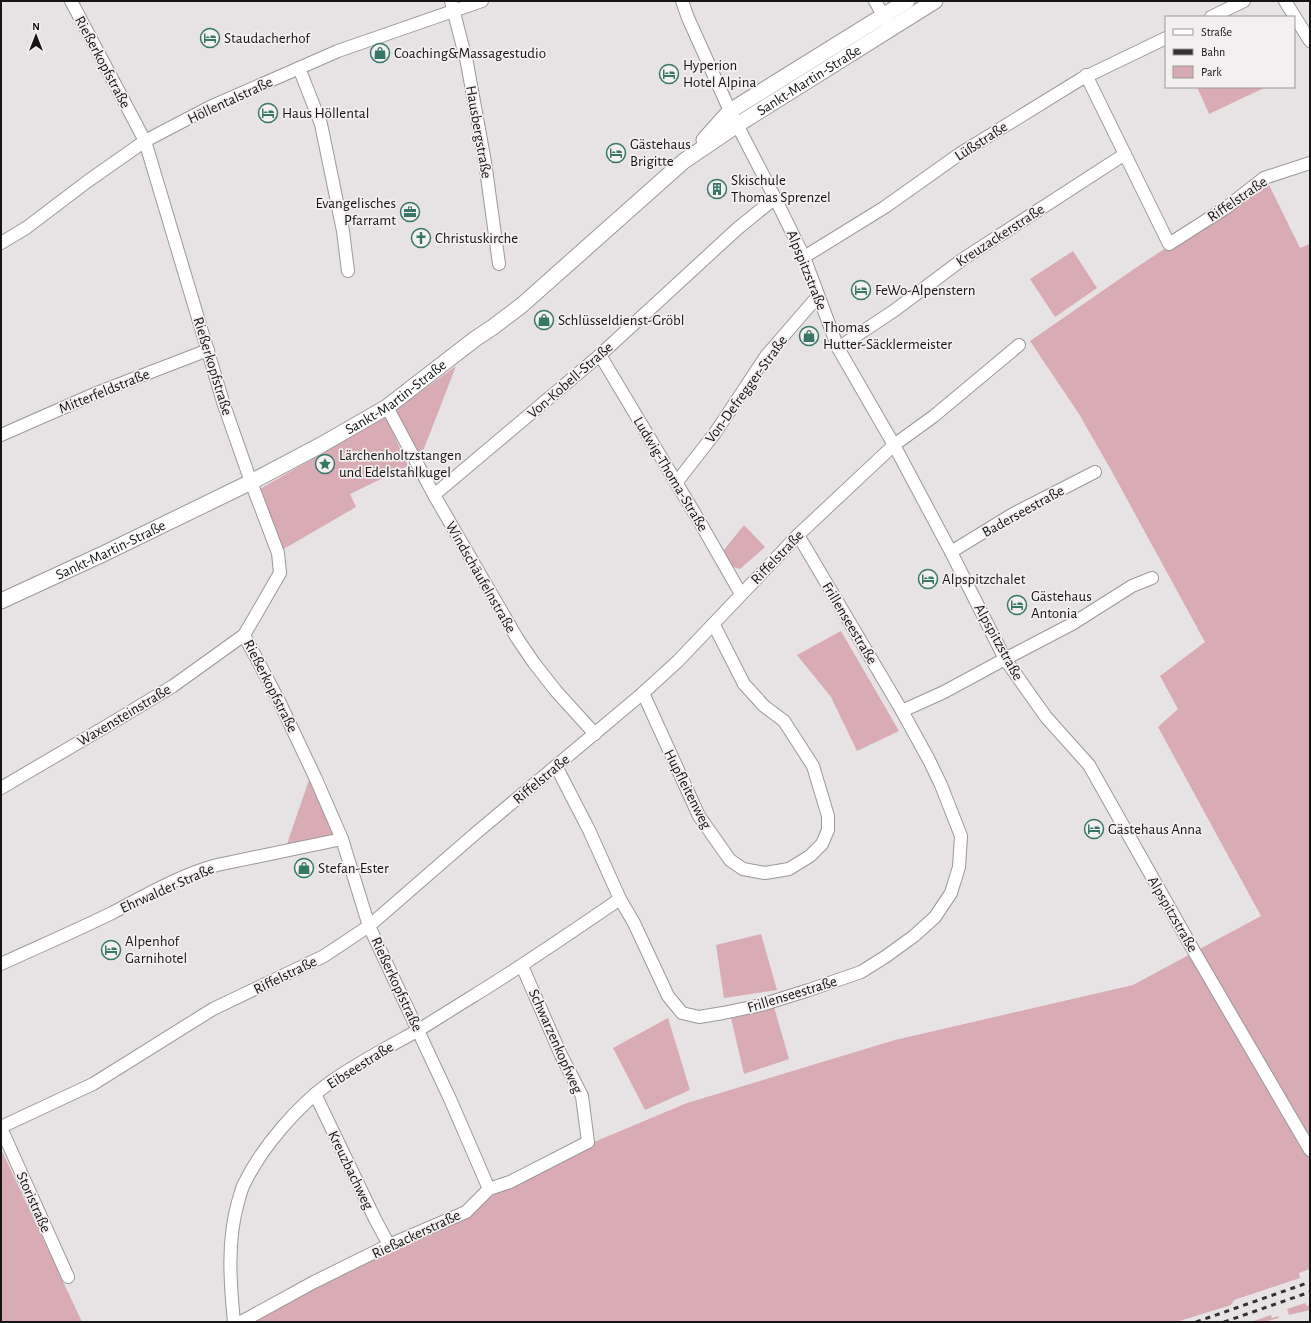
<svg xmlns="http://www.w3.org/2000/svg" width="1311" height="1323" font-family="'Alegreya Sans',sans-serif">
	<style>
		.green { fill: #d8abb5 }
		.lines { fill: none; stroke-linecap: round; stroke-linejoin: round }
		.minor-casing { stroke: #9c9899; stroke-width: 14 }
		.major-casing { stroke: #9c9899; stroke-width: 17 }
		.minor { stroke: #fff; stroke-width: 12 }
		.major { stroke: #fff; stroke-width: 15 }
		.rail { stroke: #333232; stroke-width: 3; stroke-dasharray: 5 5; stroke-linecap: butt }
		.labels { text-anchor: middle; stroke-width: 3.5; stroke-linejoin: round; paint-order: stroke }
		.poi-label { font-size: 15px; fill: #151414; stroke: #f4f0f1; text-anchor: start }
		.street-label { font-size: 15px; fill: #151414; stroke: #f4f0f1 }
	</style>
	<rect width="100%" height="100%" fill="#e7e3e4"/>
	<!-- green -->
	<g class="green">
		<path d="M1197,87H1266L1209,114Z"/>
		<path d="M1267,181L1300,248L1310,244V1269L1299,1273L1300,1278L1234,1300L1231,1305L1176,1322H251L587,1145L687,1103L895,1040L1133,985L1261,916L1158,727L1178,709L1160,676L1205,642L1111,470L1079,414L1030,341L1134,269Z"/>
		<path d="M1073,251L1097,288L1055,317L1030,279Z"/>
		<path d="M456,366L420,459L393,412Z"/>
		<path d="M386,417L408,466L350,494L356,507L282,550L258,490Z"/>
		<path d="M744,525L765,547L740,569L733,567L723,551Z"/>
		<path d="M841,631L899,731L857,751L831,697L797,655Z"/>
		<path d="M310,777L340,839L285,850Z"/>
		<path d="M761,934L777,990L724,998L716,945Z"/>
		<path d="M774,1007L789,1059L744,1074L731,1018Z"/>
		<path d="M668,1018L690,1090L645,1110L613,1048Z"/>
		<path d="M1,1149L82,1322H1Z"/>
		<path d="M1305,1303L1307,1306L1310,1305V1310L1289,1315L1287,1309Z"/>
		<path d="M1271,1315L1272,1318L1278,1316L1279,1318L1263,1322H1251Z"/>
	</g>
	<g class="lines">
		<defs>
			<g id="minor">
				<path d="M451,1L467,63L485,162L499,264"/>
				<path d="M682,1L688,18L730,111L775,198L804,257L838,348L894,445L951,552L1005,659L1046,717L1089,765L1195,953L1310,1150"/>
				<path d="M875,1L887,22"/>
				<path d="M1285,1L1310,41"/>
				<path d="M1211,17L1244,1"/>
				<path d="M299,68L321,124L343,231L348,271"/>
				<path d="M1086,75L1169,244L1227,207L1264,178L1310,163"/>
				<path d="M1,243L26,228L88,181L145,141L210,107L338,51L482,1"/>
				<path d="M804,257L885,207L961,153L1081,79L1166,38"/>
				<path d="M838,348L895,310L963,259L1125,154"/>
				<path d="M600,355L698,519L741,594"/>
				<path d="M387,407L434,495L517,638L534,663L556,691L595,734"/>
				<path d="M1,435L99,392L208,350"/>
				<path d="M676,483L715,433L766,356L818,296"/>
				<path d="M434,495L600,355L737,229L775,198"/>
				<path d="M951,552L1013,514L1095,472"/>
				<path d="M244,635L279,701L315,777L342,839L369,926L450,1099L489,1189"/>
				<path d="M643,693L699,816L730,860L743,869L765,873L789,869L810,856L822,844L828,830V816L813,766L784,721L764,706L744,684L714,625"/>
				<path d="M902,711L944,692L1005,659L1072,624L1132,586L1152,578"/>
				<path d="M556,766L589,830L620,899L634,923L668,996L682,1013L699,1017L723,1013L761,1005L809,990L861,972L885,957L914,936L935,917L951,893L959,867L961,836L941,785L929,760L902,711L798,535"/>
				<path d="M1,788L110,724L173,686L244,635L254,618L280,573L278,553L251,482L224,405L145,141L71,1"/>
				<path d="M1,964C38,947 75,931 112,913C146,895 180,875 217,865L342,839"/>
				<path d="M315,1094L375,1219L389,1245"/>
				<path d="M1,1127L93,1084L213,1009L324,956L369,926L476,833L643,693L678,661L798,535L894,445L934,416L1019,345"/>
				<path d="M1,1128L68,1277"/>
				<path d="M234,1322C230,1282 227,1241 238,1202C240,1196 241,1190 244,1184C262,1147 298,1105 332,1081C359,1062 388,1047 417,1031C435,1020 452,1009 470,998C521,967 570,933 620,899"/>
				<path d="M241,1322L314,1282L389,1245L466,1212L489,1189L510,1182L588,1142L582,1096L561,1055L522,966"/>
			</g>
			<g id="major">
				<path d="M704,140L730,111L907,1"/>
				<path id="s1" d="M1,601L103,554L251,482L321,445L387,407L475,339L493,327L522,305L684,161L737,125L935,1"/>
			</g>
		</defs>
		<!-- minor casing -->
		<use href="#minor" class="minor-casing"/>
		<!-- major casing -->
		<use href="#major" class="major-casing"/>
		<!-- minor -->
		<use href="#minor" class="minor"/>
		<!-- major -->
		<use href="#major" class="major"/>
		<!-- rail -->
		<g class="rail">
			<path d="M1196,1322L1310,1282"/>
			<path d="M1224,1322L1310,1292"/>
		</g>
	</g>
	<!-- icons -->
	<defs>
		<symbol id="hotel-ring" viewBox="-11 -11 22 22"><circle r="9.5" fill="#f4f0f1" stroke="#377766" stroke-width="1.5"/><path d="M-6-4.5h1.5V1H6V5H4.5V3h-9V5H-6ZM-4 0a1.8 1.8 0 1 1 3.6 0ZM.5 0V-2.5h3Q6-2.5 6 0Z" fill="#377766"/></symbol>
		<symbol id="shop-ring" viewBox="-11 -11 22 22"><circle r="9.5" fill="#f4f0f1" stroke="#377766" stroke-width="1.5"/><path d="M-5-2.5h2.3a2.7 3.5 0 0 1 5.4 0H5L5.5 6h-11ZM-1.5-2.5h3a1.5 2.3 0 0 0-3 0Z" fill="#377766"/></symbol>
		<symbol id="building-ring" viewBox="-11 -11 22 22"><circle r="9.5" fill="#f4f0f1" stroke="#377766" stroke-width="1.5"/><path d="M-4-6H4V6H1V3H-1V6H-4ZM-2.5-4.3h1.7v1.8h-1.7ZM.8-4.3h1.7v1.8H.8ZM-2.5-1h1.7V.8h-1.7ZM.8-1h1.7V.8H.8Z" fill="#377766"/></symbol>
		<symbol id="office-ring" viewBox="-11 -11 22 22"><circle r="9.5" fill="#f4f0f1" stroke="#377766" stroke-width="1.5"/><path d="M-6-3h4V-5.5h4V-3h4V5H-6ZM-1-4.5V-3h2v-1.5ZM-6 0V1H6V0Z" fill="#377766"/></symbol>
		<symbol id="church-ring" viewBox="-11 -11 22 22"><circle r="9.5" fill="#f4f0f1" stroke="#377766" stroke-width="1.5"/><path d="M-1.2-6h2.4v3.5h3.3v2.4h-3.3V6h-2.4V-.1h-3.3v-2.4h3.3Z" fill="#377766"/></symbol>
		<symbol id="sight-ring" viewBox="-11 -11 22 22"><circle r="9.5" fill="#f4f0f1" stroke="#377766" stroke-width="1.5"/><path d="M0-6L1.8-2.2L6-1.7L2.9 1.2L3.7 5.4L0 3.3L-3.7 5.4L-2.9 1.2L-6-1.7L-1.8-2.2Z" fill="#377766"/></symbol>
	</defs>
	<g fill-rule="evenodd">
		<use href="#hotel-ring" x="199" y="27" width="22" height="22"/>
		<use href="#shop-ring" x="369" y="42" width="22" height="22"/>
		<use href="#hotel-ring" x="658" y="63" width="22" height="22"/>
		<use href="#hotel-ring" x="257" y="102" width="22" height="22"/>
		<use href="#hotel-ring" x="605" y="142" width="22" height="22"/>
		<use href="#building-ring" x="706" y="178" width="22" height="22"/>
		<use href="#office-ring" x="399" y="201" width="22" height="22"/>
		<use href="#church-ring" x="410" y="227" width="22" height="22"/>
		<use href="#hotel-ring" x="850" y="279" width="22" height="22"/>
		<use href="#shop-ring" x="533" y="309" width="22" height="22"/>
		<use href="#shop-ring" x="798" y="325" width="22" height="22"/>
		<use href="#sight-ring" x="314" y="453" width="22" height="22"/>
		<use href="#hotel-ring" x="917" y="568" width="22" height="22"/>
		<use href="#hotel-ring" x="1006" y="594" width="22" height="22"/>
		<use href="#hotel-ring" x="1083" y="818" width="22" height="22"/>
		<use href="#shop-ring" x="293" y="857" width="22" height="22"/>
		<use href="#hotel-ring" x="100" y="939" width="22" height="22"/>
	</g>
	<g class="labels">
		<!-- poi labels -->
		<g class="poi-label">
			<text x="224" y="43">Staudacherhof</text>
			<text x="394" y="58">Coaching&amp;Massagestudio</text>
			<text x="683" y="70">Hyperion<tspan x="683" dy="17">Hotel Alpina</tspan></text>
			<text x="282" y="118">Haus Höllental</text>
			<text x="630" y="149">Gästehaus<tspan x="630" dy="17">Brigitte</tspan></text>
			<text x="731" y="185">Skischule<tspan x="731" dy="17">Thomas Sprenzel</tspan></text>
			<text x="396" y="208" text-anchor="end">Evangelisches<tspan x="396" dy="17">Pfarramt</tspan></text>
			<text x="435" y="243">Christuskirche</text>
			<text x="875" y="295">FeWo-Alpenstern</text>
			<text x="558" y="325">Schlüsseldienst-Gröbl</text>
			<text x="823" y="332">Thomas<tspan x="823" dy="17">Hutter-Säcklermeister</tspan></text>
			<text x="339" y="460">Lärchenholtzstangen<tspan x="339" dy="17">und Edelstahlkugel</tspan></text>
			<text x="942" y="584">Alpspitzchalet</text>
			<text x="1031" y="601">Gästehaus<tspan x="1031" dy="17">Antonia</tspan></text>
			<text x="1108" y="834">Gästehaus Anna</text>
			<text x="318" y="873">Stefan-Ester</text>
			<text x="125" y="946">Alpenhof<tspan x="125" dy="17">Garnihotel</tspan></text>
		</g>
		<!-- street labels -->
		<g class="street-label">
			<text transform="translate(103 62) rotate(62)" y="5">Rießerkopfstraße</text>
			<text dy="5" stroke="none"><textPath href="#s1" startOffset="967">Sankt-Martin-Straße</textPath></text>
			<text transform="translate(230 100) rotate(-25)" y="5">Höllentalstraße</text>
			<text transform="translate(479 132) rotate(80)" y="5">Hausbergstraße</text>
			<text transform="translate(981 141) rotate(-33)" y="5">Lüßstraße</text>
			<text transform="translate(1237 199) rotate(-34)" y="5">Riffelstraße</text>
			<text transform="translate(1000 235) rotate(-33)" y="5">Kreuzackerstraße</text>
			<text transform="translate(807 270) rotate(68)" y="5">Alpspitzstraße</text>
			<text transform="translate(213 366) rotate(73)" y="5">Rießerkopfstraße</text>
			<text transform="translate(570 380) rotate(-41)" y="5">Von-Kobell-Straße</text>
			<text transform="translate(746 389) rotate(-54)" y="5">Von-Defregger-Straße</text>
			<text transform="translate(104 391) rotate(-22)" y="5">Mitterfeldstraße</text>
			<text dy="5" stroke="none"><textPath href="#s1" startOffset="445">Sankt-Martin-Straße</textPath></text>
			<text transform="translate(671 474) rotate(59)" y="5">Ludwig-Thoma-Straße</text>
			<text transform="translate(1023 511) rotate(-29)" y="5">Baderseestraße</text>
			<text dy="5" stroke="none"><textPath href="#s1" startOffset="121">Sankt-Martin-Straße</textPath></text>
			<text transform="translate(777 557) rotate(-46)" y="5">Riffelstraße</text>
			<text transform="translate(481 577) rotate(60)" y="5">Windschäufelnstraße</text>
			<text transform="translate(850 623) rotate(59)" y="5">Frillenseestraße</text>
			<text transform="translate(999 642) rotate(61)" y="5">Alpspitzstraße</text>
			<text transform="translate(271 686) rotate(63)" y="5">Rießerkopfstraße</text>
			<text transform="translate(124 715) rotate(-31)" y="5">Waxensteinstraße</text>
			<text transform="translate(541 779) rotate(-40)" y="5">Riffelstraße</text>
			<text transform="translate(688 789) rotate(63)" y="5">Hupfleitenweg</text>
			<text transform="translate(167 888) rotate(-24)" y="5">Ehrwalder Straße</text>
			<text transform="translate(1173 914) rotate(60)" y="5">Alpspitzstraße</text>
			<text transform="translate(285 975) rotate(-26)" y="5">Riffelstraße</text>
			<text transform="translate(397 984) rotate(65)" y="5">Rießerkopfstraße</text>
			<text transform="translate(792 994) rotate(-17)" y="5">Frillenseestraße</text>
			<text transform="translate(556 1041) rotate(66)" y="5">Schwarzenkopfweg</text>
			<text transform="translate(360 1065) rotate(-32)" y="5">Eibseestraße</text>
			<text transform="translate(351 1170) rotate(64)" y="5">Kreuzbachweg</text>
			<text transform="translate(34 1202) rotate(66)" y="5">Storistraße</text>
			<text transform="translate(416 1234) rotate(-25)" y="5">Rießackerstraße</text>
		</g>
	</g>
	<!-- border -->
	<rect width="1311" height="1323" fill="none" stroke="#151414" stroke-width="4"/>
	<!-- legend -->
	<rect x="1165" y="16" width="130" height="72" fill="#f4f0f1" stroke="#9b9899"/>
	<rect x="1173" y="29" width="20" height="6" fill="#ffffff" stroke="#9b9899"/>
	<text x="1201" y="36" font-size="12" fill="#151414">Straße</text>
	<rect x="1173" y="49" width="20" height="6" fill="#333232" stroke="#9b9899"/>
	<text x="1201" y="56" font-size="12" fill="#151414">Bahn</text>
	<rect x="1173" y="66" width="20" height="12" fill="#d8abb5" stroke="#9b9899"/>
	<text x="1201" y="76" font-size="12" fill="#151414">Park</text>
	<!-- north arrow -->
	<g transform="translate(36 36)" stroke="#f4f0f1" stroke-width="3" paint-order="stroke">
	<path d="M0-3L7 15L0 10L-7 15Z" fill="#151414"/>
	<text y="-6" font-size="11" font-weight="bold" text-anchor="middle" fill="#151414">N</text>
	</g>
</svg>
